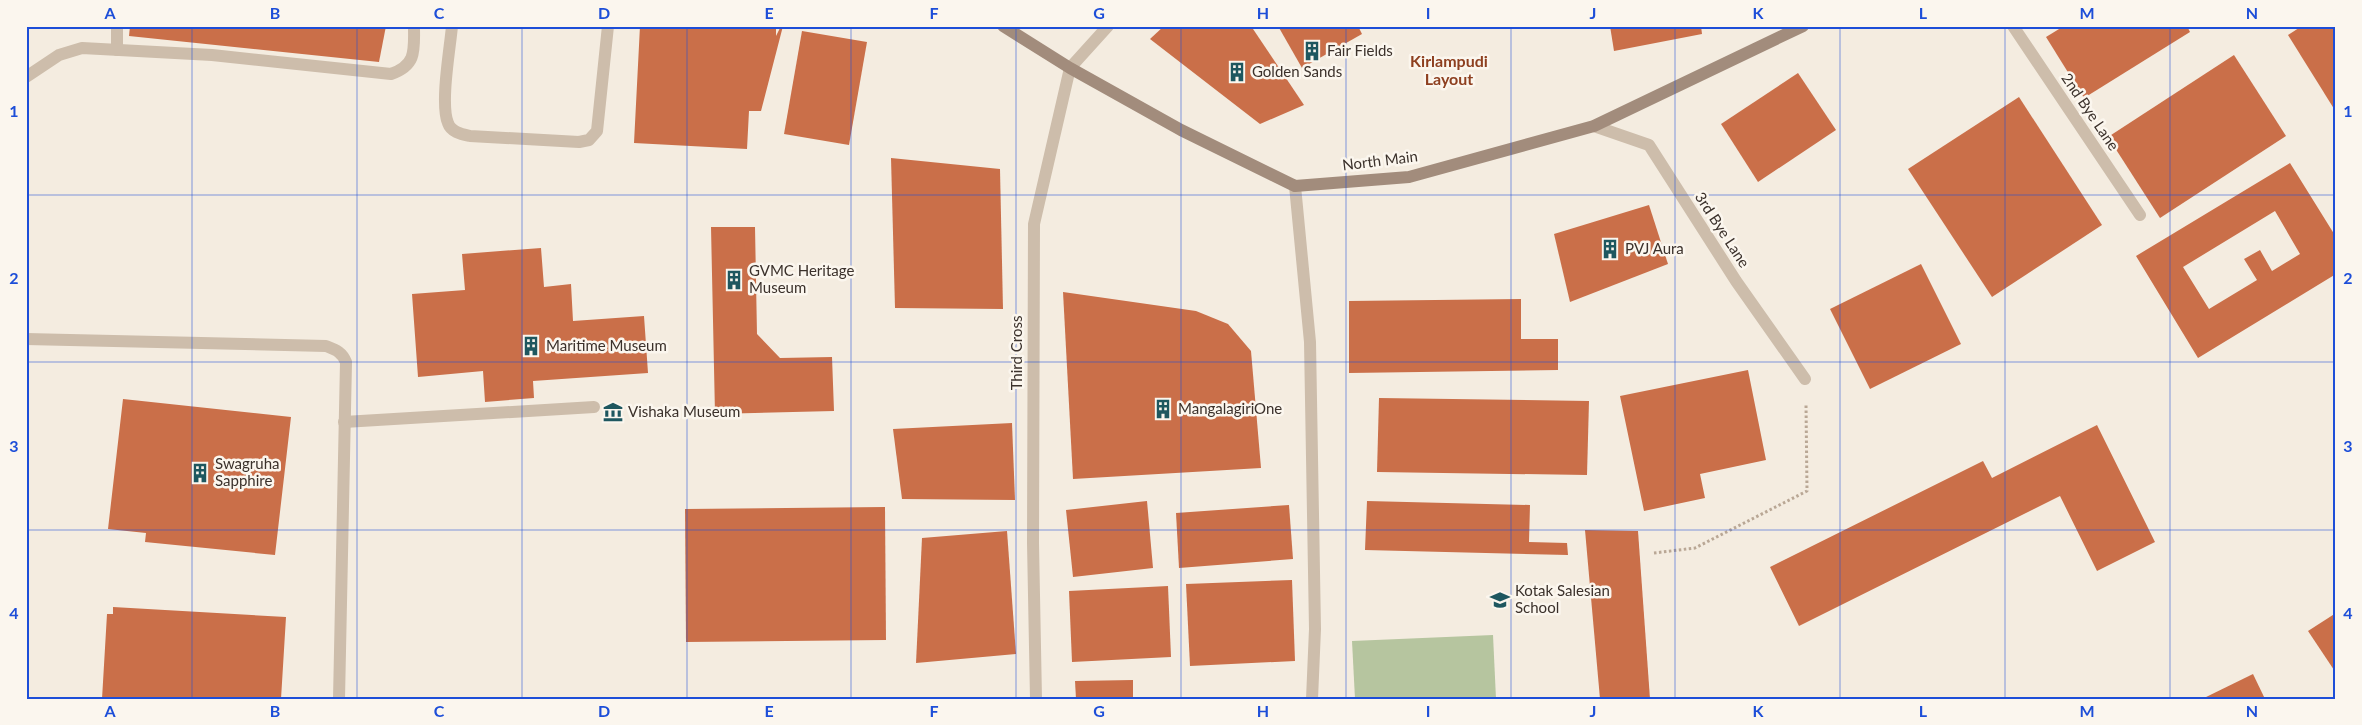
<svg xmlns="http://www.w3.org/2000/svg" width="2362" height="725" font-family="Lato,sans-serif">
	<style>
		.green { fill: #b6c59f }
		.building { fill: #ca6f49; fill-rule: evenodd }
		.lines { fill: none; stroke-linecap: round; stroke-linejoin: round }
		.path { stroke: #b9a795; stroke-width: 3; stroke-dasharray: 2.5 2.5; stroke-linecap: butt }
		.lane { stroke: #cdbdab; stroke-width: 12 }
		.street { stroke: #cdbdab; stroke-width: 12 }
		.secondary { stroke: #a28c7c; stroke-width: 12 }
		.grid { fill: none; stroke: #1d4ed8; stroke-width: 1; stroke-opacity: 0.55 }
		.labels { text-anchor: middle; stroke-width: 5; stroke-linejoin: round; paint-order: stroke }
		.poi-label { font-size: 15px; fill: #3b312b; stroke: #fbf6ee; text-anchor: start }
		.street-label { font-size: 15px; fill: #3b312b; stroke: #fbf6ee }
		.neighbourhood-label { font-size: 16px; font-weight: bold; fill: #8e4020; stroke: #fbf6ee }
		.neatline { fill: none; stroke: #1d4ed8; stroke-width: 2 }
		.grid-label { font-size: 16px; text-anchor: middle; font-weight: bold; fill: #1d4ed8 }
	</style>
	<rect width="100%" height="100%" fill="#f4ece0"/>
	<!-- green -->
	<path class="green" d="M1493,635L1496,699H1355L1352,641Z"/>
	<!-- building -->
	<g class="building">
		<path d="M130,26H386L379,62L129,36Z"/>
		<path d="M640,26H776V36L781,26H783L761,111H749L747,149L634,143Z"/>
		<path d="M1164,26H1251L1304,105L1260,124L1150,39Z"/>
		<path d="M1278,26H1358L1362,34L1302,68Z"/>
		<path d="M1610,26H1701L1702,34L1614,51Z"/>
		<path d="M2064,26H2187L2190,32L2084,98L2046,37Z"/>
		<path d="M2302,26H2336V112L2288,35Z"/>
		<path d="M802,31L867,42L849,145L784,134Z"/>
		<path d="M2234,55L2286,136L2160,218L2108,137Z"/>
		<path d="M1798,73L1836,130L1758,182L1721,124Z"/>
		<path d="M2019,97L2102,225L1992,297L1908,169Z"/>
		<path d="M891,158L1000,169L1003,309L895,308Z"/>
		<path d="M2290,163L2336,237V274L2198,358L2136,256ZM2275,211L2300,254L2272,271L2260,250L2244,259L2257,280L2209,309L2183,267Z"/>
		<path d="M1649,205L1668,264L1570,302L1554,234Z"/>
		<path d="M711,227H755L757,334L780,358L832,357L834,411L715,414Z"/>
		<path d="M541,248L544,287L571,284L573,321L644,316L648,373L533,381L534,398L485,402L483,371L418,377L412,294L465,290L462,254Z"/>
		<path d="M1921,264L1961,344L1870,389L1830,309Z"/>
		<path d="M1063,292L1196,311L1228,324L1251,351L1261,468L1073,479Z"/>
		<path d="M1521,299V339H1558V370L1349,373V301Z"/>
		<path d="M1748,370L1766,460L1700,474L1705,498L1644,511L1620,396Z"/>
		<path d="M1379,398L1589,401L1587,475L1377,472Z"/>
		<path d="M123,399L291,417L275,555L145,542L146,533L108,529Z"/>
		<path d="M1012,423L1015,500L902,499L893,429Z"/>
		<path d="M2097,425L2155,542L2097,571L2060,496L1799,626L1770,567L1983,461L1992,478Z"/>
		<path d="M1147,501L1153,568L1073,577L1066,510Z"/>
		<path d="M1367,501L1530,505L1529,542L1567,543L1568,555L1365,550Z"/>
		<path d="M1289,505L1293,559L1179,568L1176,513Z"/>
		<path d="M885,507L886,640L686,642L685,509Z"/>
		<path d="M1585,530L1638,531L1650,699H1600Z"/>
		<path d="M1007,531L1016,654L916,663L922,538Z"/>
		<path d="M1292,580L1295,661L1190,666L1186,584Z"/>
		<path d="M1168,586L1171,657L1072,662L1069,591Z"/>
		<path d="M113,607L286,617L281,699H102L107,614H113Z"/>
		<path d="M2336,613V673L2308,631Z"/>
		<path d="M2253,674L2265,699H2202Z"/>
		<path d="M1133,680V699H1076L1075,681Z"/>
	</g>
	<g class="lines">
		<!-- path -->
		<path class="path" d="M1654,553L1695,548L1807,491L1806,404"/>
		<!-- lane -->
		<g class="lane">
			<path d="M452,26C450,49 440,104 448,123C451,132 461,134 470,136L579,142L589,140L597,131L608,26"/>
			<path d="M2013,26L2140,215"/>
			<path d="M117,50V26"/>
			<path d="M26,77L59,55L82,48L212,55L391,74C417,65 414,50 414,26"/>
			<path d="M1594,126L1649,145L1736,281L1805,379"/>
			<path d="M344,422L594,407"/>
		</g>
		<!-- street -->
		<g class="street">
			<path d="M1295,186L1310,342L1315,629L1312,699"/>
			<path d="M26,339L326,346C336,350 342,352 346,362L339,699"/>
			<path d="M1036,699L1033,543L1034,224L1070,68L1108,26"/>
		</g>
		<!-- secondary -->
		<path class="secondary" d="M1003,26L1070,68L1181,130L1295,186L1409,177L1594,126L1803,26"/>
	</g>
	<!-- grid -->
	<path class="grid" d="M192,26V699M357,26V699M522,26V699M687,26V699M851,26V699M1016,26V699M1181,26V699M1346,26V699M1511,26V699M1675,26V699M1840,26V699M2005,26V699M2170,26V699M26,195H2336M26,362H2336M26,530H2336"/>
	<!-- icons -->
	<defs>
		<symbol id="building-bare" viewBox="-9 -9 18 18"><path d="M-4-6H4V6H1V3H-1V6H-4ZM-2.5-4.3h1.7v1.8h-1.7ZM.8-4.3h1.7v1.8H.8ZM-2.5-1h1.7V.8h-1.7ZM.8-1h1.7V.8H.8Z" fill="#1e575f" stroke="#fbf6ee" stroke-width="2.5" paint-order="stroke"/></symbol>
		<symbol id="museum-bare" viewBox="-9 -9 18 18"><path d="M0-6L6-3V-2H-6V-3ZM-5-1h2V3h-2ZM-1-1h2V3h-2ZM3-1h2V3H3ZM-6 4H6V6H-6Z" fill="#1e575f" stroke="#fbf6ee" stroke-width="2.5" paint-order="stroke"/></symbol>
		<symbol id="school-bare" viewBox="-9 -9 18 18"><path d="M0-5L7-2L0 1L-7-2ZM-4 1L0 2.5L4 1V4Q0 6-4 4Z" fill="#1e575f" stroke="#fbf6ee" stroke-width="2.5" paint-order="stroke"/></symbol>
	</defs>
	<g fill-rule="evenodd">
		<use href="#building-bare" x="1298" y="37" width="28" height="28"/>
		<use href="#building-bare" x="1223" y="58" width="28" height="28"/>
		<use href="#building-bare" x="1596" y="235" width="28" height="28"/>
		<use href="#building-bare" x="720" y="266" width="28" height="28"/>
		<use href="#building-bare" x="517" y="332" width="28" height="28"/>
		<use href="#building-bare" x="1149" y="395" width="28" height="28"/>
		<use href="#museum-bare" x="599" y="398" width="28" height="28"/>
		<use href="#building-bare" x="186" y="459" width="28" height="28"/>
		<use href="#school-bare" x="1486" y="586" width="28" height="28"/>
	</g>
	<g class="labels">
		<!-- poi labels -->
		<g class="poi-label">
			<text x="1327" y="56">Fair Fields</text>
			<text x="1252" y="77">Golden Sands</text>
			<text x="1625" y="254">PVJ Aura</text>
			<text x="749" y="276">GVMC Heritage<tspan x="749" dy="17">Museum</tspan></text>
			<text x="546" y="351">Maritime Museum</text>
			<text x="1178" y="414">MangalagiriOne</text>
			<text x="628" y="417">Vishaka Museum</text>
			<text x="215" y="469">Swagruha<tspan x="215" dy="17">Sapphire</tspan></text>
			<text x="1515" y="596">Kotak Salesian<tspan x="1515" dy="17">School</tspan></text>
		</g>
		<!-- street labels -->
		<g class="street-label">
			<text transform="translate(2090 112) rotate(56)" y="5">2nd Bye Lane</text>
			<text transform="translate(1380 161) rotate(-7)" y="5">North Main</text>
			<text transform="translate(1722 230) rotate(57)" y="5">3rd Bye Lane</text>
			<text transform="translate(1017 353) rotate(-90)" y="5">Third Cross</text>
		</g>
		<!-- neighbourhood labels -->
		<g class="neighbourhood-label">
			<text x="1449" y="67">Kirlampudi<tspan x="1449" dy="18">Layout</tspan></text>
		</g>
	</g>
	<!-- border -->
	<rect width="2362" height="725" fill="none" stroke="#fbf6ee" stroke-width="55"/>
	<rect x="28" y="28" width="2306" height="670" class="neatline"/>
	<g class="grid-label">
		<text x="110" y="19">A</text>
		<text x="275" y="19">B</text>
		<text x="439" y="19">C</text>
		<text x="604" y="19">D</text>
		<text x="769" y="19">E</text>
		<text x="934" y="19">F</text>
		<text x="1099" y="19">G</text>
		<text x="1263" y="19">H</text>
		<text x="1428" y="19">I</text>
		<text x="1593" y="19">J</text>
		<text x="1758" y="19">K</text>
		<text x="1923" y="19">L</text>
		<text x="2087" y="19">M</text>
		<text x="2252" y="19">N</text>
		<text x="14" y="117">1</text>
		<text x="2348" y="117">1</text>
		<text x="14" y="284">2</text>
		<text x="2348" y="284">2</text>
		<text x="14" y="452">3</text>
		<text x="2348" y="452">3</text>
		<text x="14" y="619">4</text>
		<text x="2348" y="619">4</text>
		<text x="110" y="717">A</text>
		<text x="275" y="717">B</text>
		<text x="439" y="717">C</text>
		<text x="604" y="717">D</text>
		<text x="769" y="717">E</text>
		<text x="934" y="717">F</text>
		<text x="1099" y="717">G</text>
		<text x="1263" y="717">H</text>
		<text x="1428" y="717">I</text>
		<text x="1593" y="717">J</text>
		<text x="1758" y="717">K</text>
		<text x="1923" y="717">L</text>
		<text x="2087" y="717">M</text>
		<text x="2252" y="717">N</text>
	</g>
</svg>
